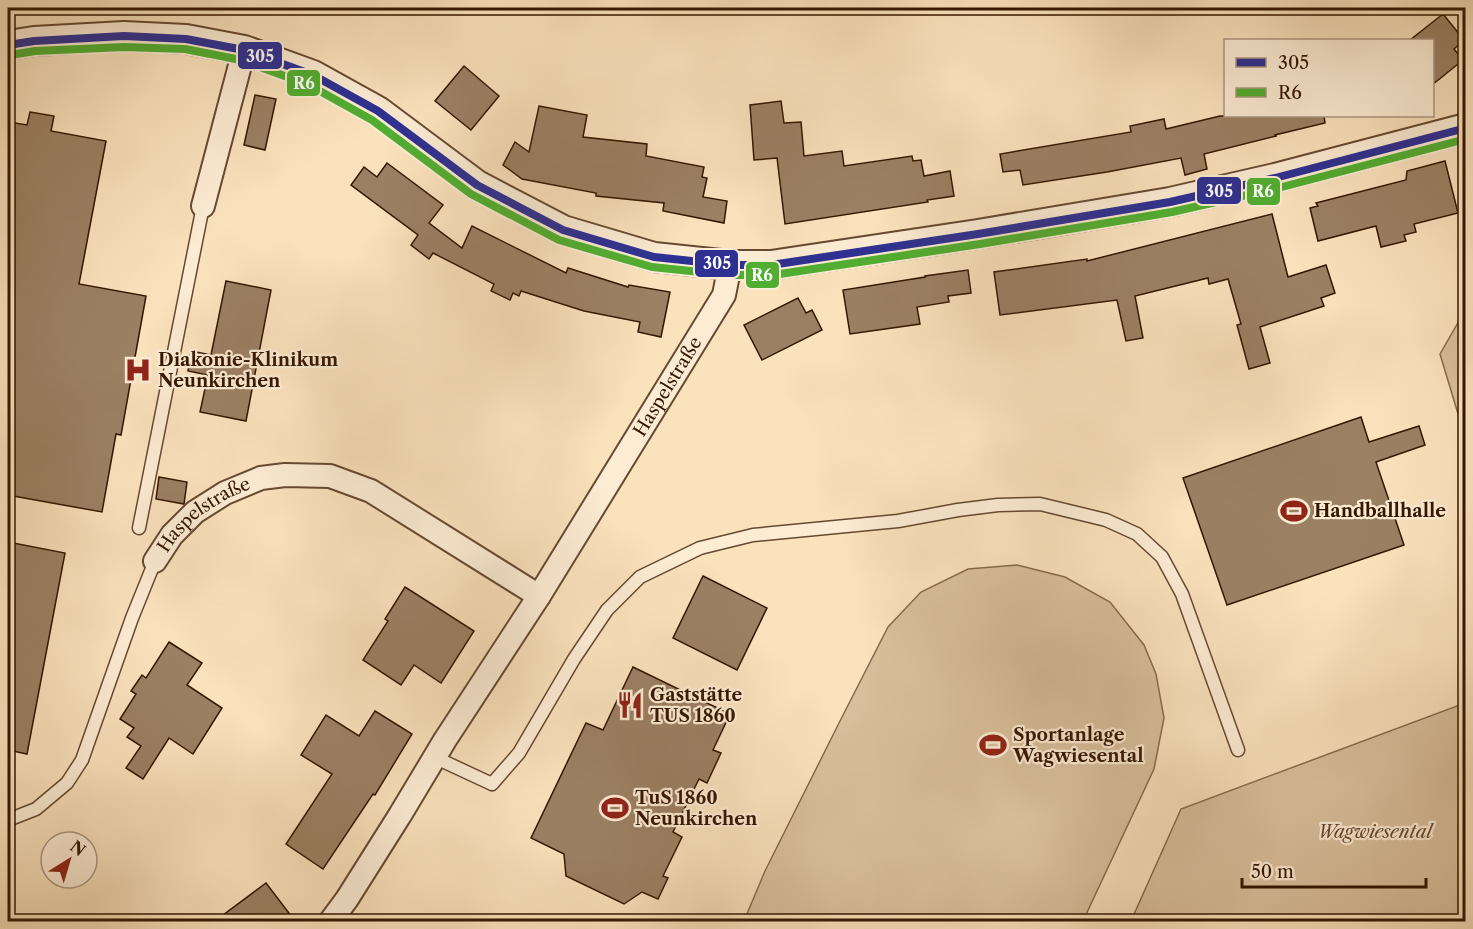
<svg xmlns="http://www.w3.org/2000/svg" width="1473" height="929" font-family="'Libre Caslon Text',serif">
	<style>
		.green { fill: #d9bf9d; stroke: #876a4f; stroke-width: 1.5 }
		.building { fill: #9b8063; stroke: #351601; stroke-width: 1.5 }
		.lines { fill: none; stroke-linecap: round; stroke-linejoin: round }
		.service-casing { stroke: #664930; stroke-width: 15 }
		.minor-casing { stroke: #664930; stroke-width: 26 }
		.tertiary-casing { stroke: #664930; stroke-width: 32 }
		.service { stroke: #fcecd4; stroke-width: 12 }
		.minor { stroke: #fcecd4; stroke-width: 22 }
		.tertiary { stroke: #fcecd4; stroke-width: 28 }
		.bus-1-casing { stroke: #fcecd4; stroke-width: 12 }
		.bus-2-casing { stroke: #fcecd4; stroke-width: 12 }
		.bus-1 { stroke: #2e3092; stroke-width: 8 }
		.bus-2 { stroke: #51ae31; stroke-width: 8 }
		.labels { text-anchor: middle; stroke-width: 4.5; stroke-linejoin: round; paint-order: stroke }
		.poi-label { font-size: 18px; font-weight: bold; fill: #351601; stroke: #fcecd4; text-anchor: start }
		.street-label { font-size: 18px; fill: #351601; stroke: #fcecd4 }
		.park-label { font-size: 18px; font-style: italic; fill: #664930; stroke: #fcecd4 }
		.line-badge { stroke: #fcecd4; stroke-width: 2 }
		.badge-label { font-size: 16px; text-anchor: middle; font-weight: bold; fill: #fff }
	</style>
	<rect width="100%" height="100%" fill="#fae2bd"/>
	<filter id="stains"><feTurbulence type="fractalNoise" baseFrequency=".00333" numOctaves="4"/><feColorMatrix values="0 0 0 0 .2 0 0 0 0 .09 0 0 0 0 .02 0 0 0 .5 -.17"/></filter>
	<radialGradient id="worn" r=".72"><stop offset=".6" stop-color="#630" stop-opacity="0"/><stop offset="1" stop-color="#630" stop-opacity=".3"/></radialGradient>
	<!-- green -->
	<g class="green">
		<path d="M1465,313V437L1440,354L1463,314Z"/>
		<path d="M1017,565L1065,577L1110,602L1144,645L1156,674L1164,718L1154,769L1083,921H744L765,871L840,721L888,627L921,592L968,569Z"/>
		<path d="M1465,703V921H1131L1181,809Z"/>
	</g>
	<!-- building -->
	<g class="building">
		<path d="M1443,14L1464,40L1454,49L1463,60L1432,85V40H1410Z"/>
		<path d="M464,66L499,96L471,130L435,101Z"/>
		<path d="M255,95L276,99L265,150L244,145Z"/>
		<path d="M781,101L784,123L801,122L804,156L842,151L844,166L912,156L913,161L921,160L924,176L950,171L954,196L927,200L928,202L785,224L777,158L754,160L750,105Z"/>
		<path d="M539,106L587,115L583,137L647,144L646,156L704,167L702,177L707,178L703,197L727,201L724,223L663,211L664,203L596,196V193L522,179L503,165L515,142L529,152Z"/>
		<path d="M30,112L54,116L51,131L106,141L79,284L146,296L121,435L116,434L102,512L8,495V122L27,125Z"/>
		<path d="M1220,116H1324L1325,123L1275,135L1276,136L1204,154L1207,169L1185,175L1181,158L1107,172L1023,185L1020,170L1003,172L1000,154L1131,132L1130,126L1164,119L1166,129Z"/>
		<path d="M1445,161L1458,213L1414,224L1416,232L1404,235L1406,241L1381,247L1376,226L1318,241L1310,208L1318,206L1316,203L1406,180L1407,171Z"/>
		<path d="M387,163L443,205L429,223L462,248L472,226L566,273L568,268L628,287L629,285L670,292L661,337L638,332L640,322L584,311L521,291L519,296L513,293L510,300L491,291L494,284L433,253L429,259L411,245L418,235L351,185L364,167L377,177Z"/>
		<path d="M1272,214L1288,277L1326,265L1335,293L1321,298L1324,306L1260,327L1270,363L1249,369L1237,325L1241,324L1228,279L1209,284L1208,278L1135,296L1143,338L1126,341L1117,300L1000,315L994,272L1087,259V261Z"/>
		<path d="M968,270L971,293L948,296L949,302L917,307L920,324L850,334L843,290L925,277V276Z"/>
		<path d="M226,281L271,290L246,421L200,412L208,375L188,371L191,351L211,355Z"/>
		<path d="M798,298L806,313L812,310L822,330L762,360L744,325Z"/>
		<path d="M1361,417L1369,442L1419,426L1425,445L1376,462L1404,545L1227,605L1183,478Z"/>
		<path d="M159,477L187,482L184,504L156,499Z"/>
		<path d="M8,542L65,553L27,754L8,750Z"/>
		<path d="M703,576L767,608L737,670L673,638Z"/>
		<path d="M405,587L474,631L441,683L414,665L401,685L363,660L388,621L385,619Z"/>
		<path d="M169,642L202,663L187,685L222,708L193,754L169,738L143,779L126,768L141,746L127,737L134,728L120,719L136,694L131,691L142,675L146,678Z"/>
		<path d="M633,667L730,714L713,750L721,753L707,783L699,779L673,832L682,837L663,876L668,878L658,899L642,892L624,904L566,876L564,854L531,838L586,723L603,730Z"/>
		<path d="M375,711L412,734L375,795L373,794L323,869L286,844L332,774L301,755L326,715L359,736Z"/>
		<path d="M266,883L295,921H215Z"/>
	</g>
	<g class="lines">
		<defs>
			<g id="service">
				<path d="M139,528L203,206"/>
				<path d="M434,757L492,784L519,753L574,659L607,610L640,577L700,548L753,535L898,521L958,510L998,505L1040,504L1106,520L1137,534L1162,557L1182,594L1238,750"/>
				<path d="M8,820L36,809L67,783L82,760L132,618L155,561"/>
			</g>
			<g id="minor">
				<path d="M203,206L244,50"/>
				<path id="s1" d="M155,561L172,535L195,512L225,493L261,478L285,475L330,476L371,491L539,596"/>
				<path id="s2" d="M330,922L347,899L400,815L445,740L539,596L724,295L730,265"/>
			</g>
			<path id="tertiary" d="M8,45L34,41L124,36L186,39L244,50L313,75L378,111L477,185L563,230L654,257L730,265H771L978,234L1170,202L1275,178L1466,128"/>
		</defs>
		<!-- service casing -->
		<use href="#service" class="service-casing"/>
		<!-- minor casing -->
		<use href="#minor" class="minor-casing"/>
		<!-- tertiary casing -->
		<use href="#tertiary" class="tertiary-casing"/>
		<!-- service -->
		<use href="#service" class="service"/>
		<!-- minor -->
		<use href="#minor" class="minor"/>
		<!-- tertiary -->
		<use href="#tertiary" class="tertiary"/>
		<defs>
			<path id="bus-1" d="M8,45L34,41L124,36L186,39L244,50L313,75L378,111L477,185L563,230L654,257L730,265H771L978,234L1170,202L1275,178L1466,128"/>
			<path id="bus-2" d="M10,55L35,51L124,47L185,49L241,60L309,85L372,120L471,194L559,240L652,267L729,275H773L980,244L1172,212L1278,188L1466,139"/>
		</defs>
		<!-- bus-1 casing -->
		<use href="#bus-1" class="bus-1-casing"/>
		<!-- bus-2 casing -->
		<use href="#bus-2" class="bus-2-casing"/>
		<!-- bus-1 -->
		<use href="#bus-1" class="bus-1"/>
		<!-- bus-2 -->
		<use href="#bus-2" class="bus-2"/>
	</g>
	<!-- icons -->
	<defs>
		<symbol id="hospital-bare" viewBox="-9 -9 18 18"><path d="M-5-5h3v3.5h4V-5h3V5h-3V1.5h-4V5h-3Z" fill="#8f2418" stroke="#fcecd4" stroke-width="2.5" paint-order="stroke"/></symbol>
		<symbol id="stadium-bare" viewBox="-9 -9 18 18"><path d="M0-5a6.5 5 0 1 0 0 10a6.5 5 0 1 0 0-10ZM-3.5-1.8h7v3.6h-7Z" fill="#8f2418" stroke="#fcecd4" stroke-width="2.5" paint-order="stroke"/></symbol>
		<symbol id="restaurant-bare" viewBox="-9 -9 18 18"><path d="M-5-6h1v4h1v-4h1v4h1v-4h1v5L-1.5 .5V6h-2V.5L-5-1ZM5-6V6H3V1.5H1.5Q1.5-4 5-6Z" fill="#8f2418" stroke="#fcecd4" stroke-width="2.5" paint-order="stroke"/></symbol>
	</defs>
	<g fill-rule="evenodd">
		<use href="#hospital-bare" x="119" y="351" width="38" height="38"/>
		<use href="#stadium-bare" x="1275" y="492" width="38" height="38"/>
		<use href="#restaurant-bare" x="611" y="686" width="38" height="38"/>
		<use href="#stadium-bare" x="974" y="726" width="38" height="38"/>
		<use href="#stadium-bare" x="596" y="789" width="38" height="38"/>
	</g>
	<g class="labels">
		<!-- poi labels -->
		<g class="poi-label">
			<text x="158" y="366">Diakonie-Klinikum<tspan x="158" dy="21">Neunkirchen</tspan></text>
			<text x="1314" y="517">Handballhalle</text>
			<text x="650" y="701">Gaststätte<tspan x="650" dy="21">TUS 1860</tspan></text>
			<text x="1013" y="741">Sportanlage<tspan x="1013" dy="21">Wagwiesental</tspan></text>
			<text x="635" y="804">TuS 1860<tspan x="635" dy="21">Neunkirchen</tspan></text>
		</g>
		<!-- street labels -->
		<g class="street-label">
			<text dy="6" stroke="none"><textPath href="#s2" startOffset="633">Haspelstraße</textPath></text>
			<text dy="6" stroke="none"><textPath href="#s1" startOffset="69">Haspelstraße</textPath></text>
		</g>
		<!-- park labels -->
		<g class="park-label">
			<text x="1375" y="838">Wagwiesental</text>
		</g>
	</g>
	<g class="line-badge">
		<rect x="237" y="41" width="46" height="29" rx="6" fill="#2e3092"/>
		<rect x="286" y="69" width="35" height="28" rx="6" fill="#51ae31"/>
		<rect x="1196" y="176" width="46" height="29" rx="6" fill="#2e3092"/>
		<rect x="1246" y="177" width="35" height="29" rx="6" fill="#51ae31"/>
		<rect x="694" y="249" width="45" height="29" rx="6" fill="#2e3092"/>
		<rect x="745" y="261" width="35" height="28" rx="6" fill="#51ae31"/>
	</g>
	<g class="badge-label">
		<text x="260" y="62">305</text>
		<text x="304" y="89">R6</text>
		<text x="1219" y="197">305</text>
		<text x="1263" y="197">R6</text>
		<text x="717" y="269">305</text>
		<text x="762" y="281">R6</text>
	</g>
	<!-- margin -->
	<rect width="1473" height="929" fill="none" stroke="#fae2bd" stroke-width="30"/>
	<rect x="9" y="9" width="1455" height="911" fill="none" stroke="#351601" stroke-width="3"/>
	<rect x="15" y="15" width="1443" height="899" fill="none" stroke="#351601" stroke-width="1.5"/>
	<!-- legend -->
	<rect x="1224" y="39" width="210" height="78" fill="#fcecd4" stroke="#ac9680" stroke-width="1.5"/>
	<rect x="1236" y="58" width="30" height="9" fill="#2e3092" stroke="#ac9680" stroke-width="1.5"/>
	<text x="1278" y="69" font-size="18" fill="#351601">305</text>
	<rect x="1236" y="88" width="30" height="9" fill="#51ae31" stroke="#ac9680" stroke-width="1.5"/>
	<text x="1278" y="99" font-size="18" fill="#351601">R6</text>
	<!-- north arrow -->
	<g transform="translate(69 860) rotate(37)"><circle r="28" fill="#fcecd4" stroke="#ac9680" stroke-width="1.5"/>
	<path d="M0-4.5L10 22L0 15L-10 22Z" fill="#8f2418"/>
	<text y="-9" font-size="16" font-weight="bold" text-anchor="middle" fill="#351601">N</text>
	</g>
	<!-- scale -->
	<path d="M1242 878v9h184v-9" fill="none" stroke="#351601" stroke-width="3"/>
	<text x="1251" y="878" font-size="18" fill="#351601" stroke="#fcecd4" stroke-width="4.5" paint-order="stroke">50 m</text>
	<rect width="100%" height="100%" filter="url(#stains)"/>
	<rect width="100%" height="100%" fill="url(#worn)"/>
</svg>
